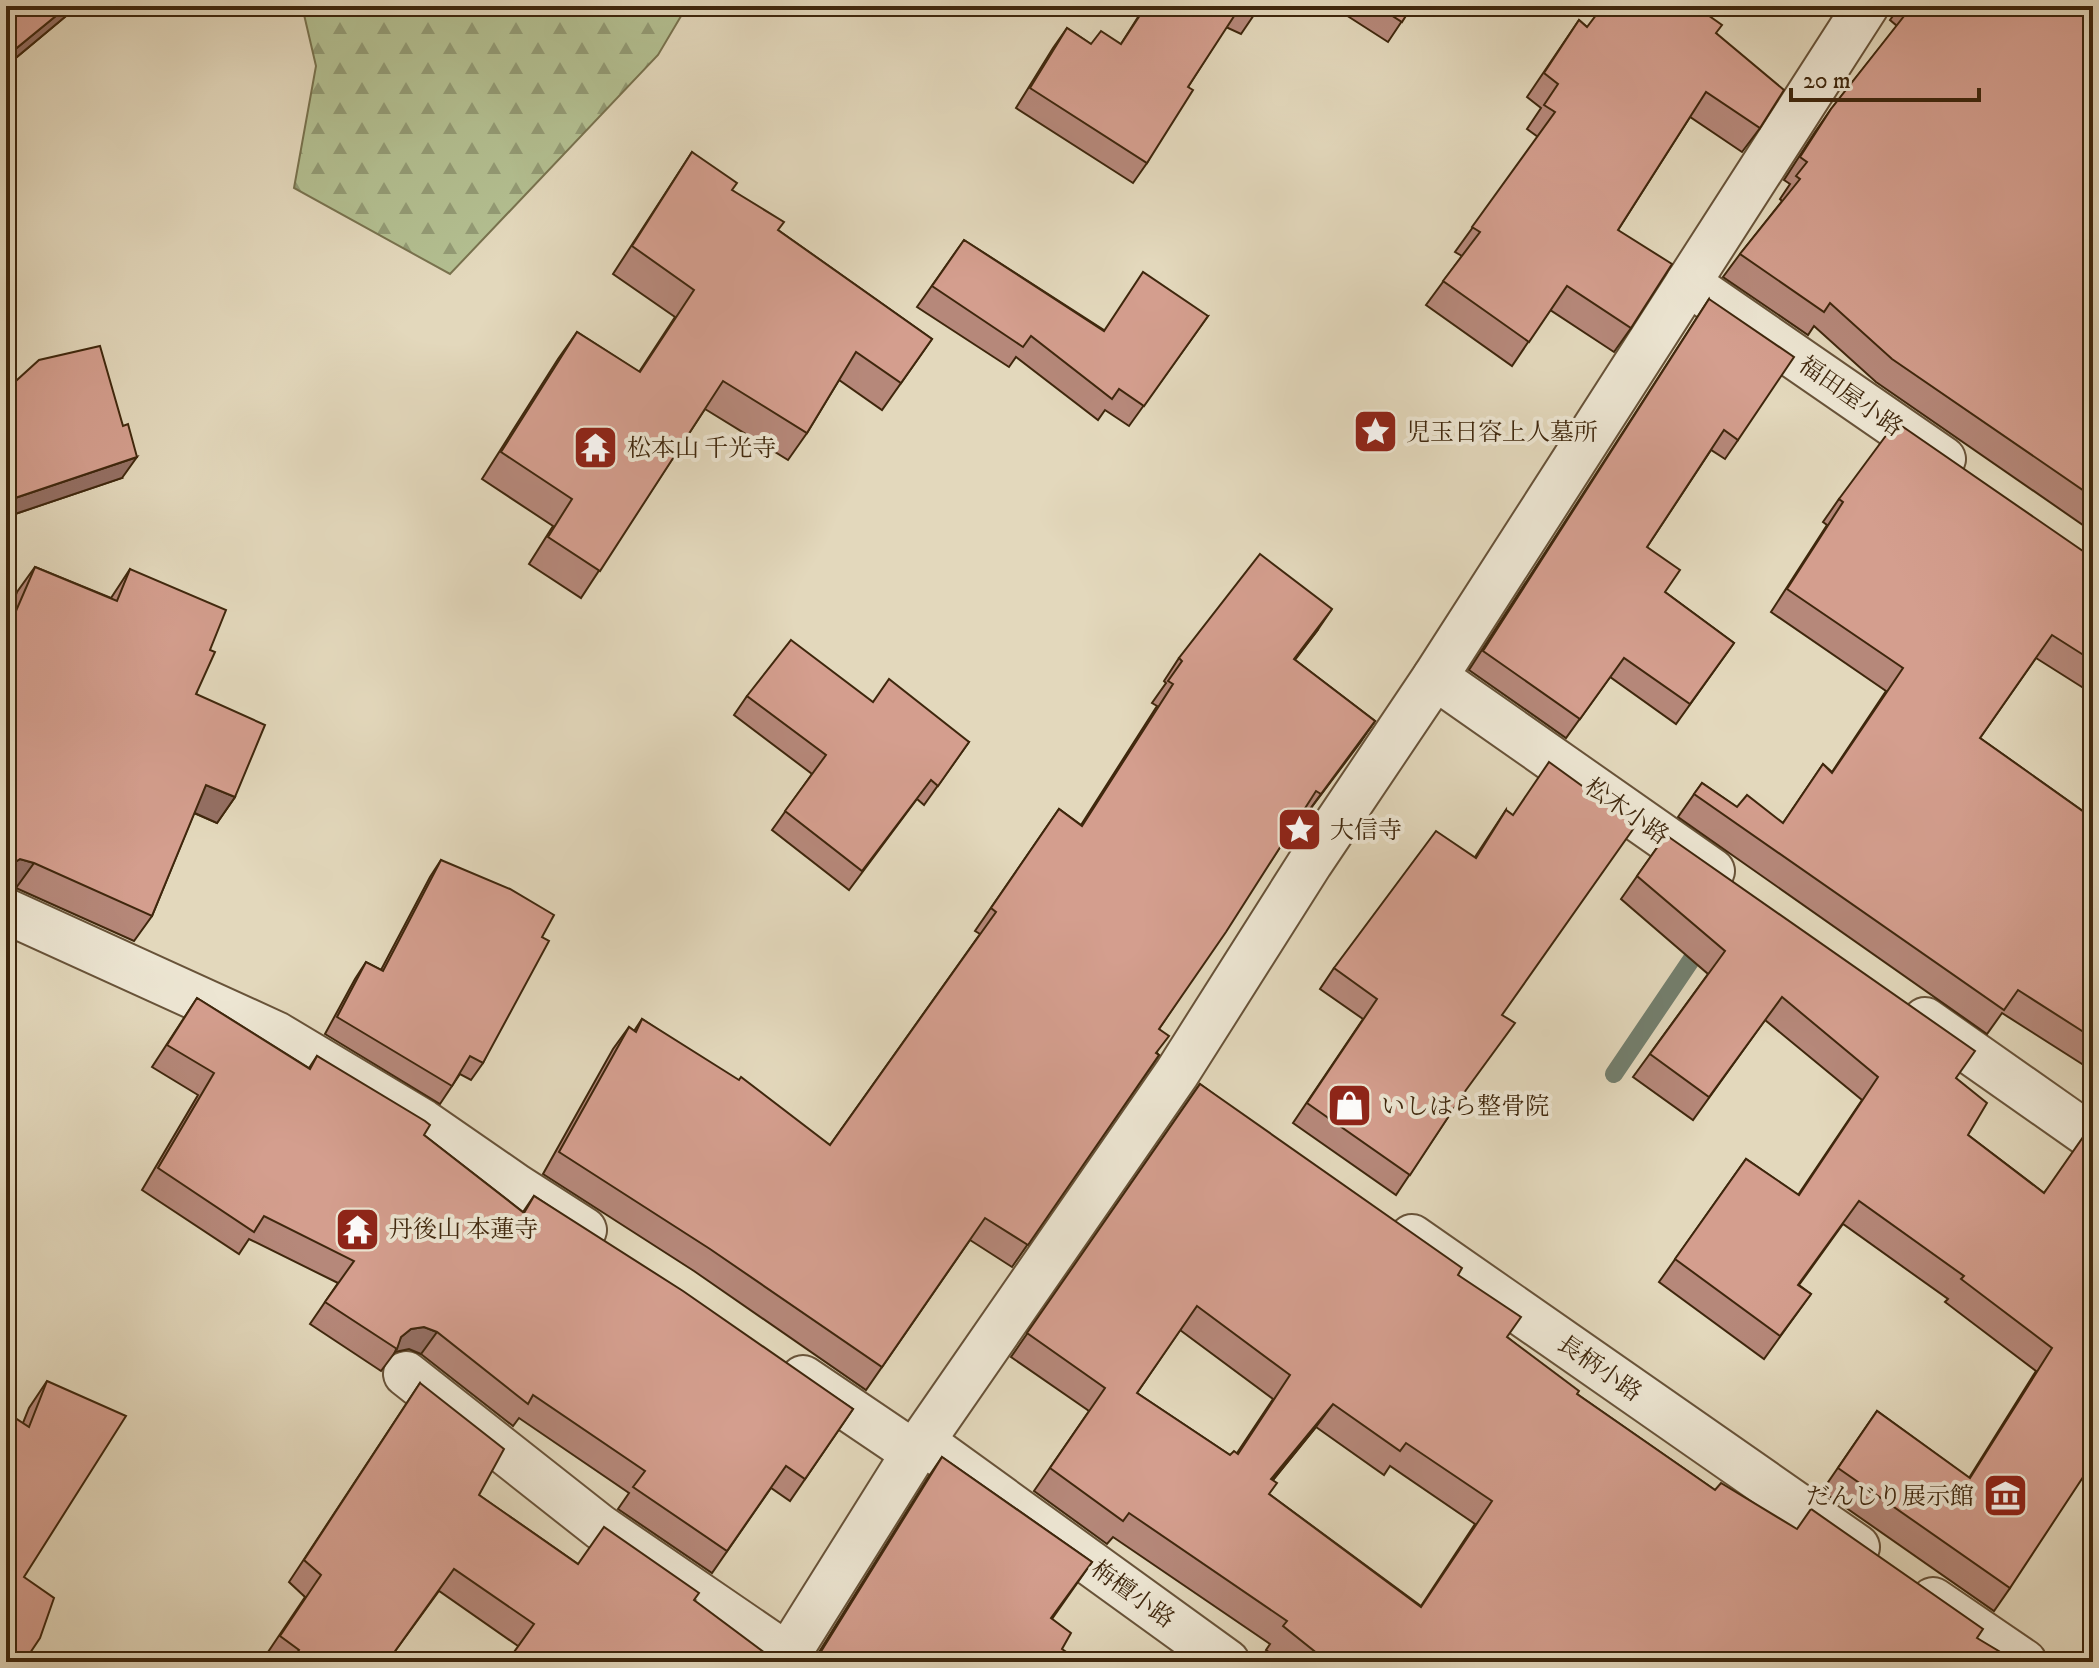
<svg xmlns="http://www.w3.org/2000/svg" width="2099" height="1668" font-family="'IM FELL DW Pica','Noto Serif JP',serif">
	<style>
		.forest { fill: url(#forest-firs); stroke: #79734f; stroke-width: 2 }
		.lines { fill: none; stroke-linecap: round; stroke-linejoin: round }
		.stream { stroke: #737f6e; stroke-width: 18 }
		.minor-casing { stroke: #685339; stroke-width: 48 }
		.minor { stroke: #ede6d3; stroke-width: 44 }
		.wall { fill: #b6887a; stroke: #3f270d; stroke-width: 2; fill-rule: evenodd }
		.shaded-wall { fill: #946f63; stroke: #3f270d; stroke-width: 2 }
		.building { fill: #d49e8e; stroke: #3f270d; stroke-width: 2; fill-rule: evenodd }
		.labels { text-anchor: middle; stroke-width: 8; stroke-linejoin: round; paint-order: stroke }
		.street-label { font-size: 24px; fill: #3f270d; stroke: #ede6d3 }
		.poi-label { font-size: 24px; fill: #3f270d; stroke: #ede6d3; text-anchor: start }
	</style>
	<defs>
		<pattern id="forest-firs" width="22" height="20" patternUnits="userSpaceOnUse" patternTransform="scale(2)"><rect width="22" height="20" fill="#b3bf91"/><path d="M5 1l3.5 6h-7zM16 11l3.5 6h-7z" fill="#939b75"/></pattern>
	</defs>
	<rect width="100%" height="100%" fill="#e3d8bc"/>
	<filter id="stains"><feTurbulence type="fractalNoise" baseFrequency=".0025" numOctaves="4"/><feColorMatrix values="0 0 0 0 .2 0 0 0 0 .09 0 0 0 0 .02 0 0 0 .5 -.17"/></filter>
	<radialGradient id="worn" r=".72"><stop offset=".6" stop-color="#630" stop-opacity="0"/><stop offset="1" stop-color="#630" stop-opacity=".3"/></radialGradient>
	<!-- forest -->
	<path class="forest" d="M302,6H687L658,55L450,274L294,188L316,66Z"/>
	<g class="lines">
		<!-- stream -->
		<path class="stream" d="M1614,1074L1704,941"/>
		<defs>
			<g id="minor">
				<path d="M1688,283L1943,459"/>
				<path d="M1435,677L1712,871"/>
				<path d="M6,911L276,1034L423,1122L517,1187L584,1230"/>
				<path d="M1925,1020L2093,1138"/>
				<path d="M1412,1237L1857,1547"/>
				<path d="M406,1374L600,1527L787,1655"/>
				<path d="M803,1378L914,1453"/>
				<path d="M923,1442L1227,1662"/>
				<path d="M1933,1600L2024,1662"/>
				<path d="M783,1662L914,1453L1177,1073L1310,863L1435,677L1866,6"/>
			</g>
		</defs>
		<!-- minor casing -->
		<use href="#minor" class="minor-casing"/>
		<!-- minor -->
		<use href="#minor" class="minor"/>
	</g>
	<!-- wall -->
	<g class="wall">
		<path d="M6,6H78L6,66Z"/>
		<path d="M1145,6H1260L1241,34L1226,27L1188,87L1147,163L1133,183L1016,108L1053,48L1067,28L1091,44H1121Z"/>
		<path d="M1332,6H1412L1388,42Z"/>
		<path d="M1900,6H2093V532L1876,382L1814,326L1808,335L1723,277L1740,254L1782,201L1780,199L1790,184L1784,180L1815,132L1831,109L1897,26L1890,20Z"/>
		<path d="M1579,20L1587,27L1716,33L1760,128L1742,152L1690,117L1618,230L1631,328L1614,352L1550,310L1512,366L1426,305L1462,256L1455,252L1538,137L1527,129L1541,108L1527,97Z"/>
		<path d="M692,152L732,190L778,230L932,339L882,410L839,380L807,433L788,460L705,409L581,598L529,564L553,526L482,479L558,359L577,332L639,372L675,317L613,274Z"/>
		<path d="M964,240L1104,330L1208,316L1129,426L1105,410L1098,420L1016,357L1009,367L917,307Z"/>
		<path d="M1709,299L1738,440L1725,459L1711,450L1647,547L1665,592L1734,643L1676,724L1610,677L1566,738L1469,670Z"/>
		<path d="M6,390L122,478L6,517Z"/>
		<path d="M1839,499L2093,558V694L2036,658L1980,738L2087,814L2093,805V1071L2002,1013L1987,1034L1678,817L1702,783L1737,807L1783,823L1823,764L1832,772L1886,691L1771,612L1827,525L1823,522Z"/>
		<path d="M35,567L111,598L130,569L210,650L196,694L235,797L217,823L194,813L152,916L134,941L16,888L6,886V619L17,592Z"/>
		<path d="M1317,631L1295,660L1375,721L1305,816L1302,814L1159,1029L1157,1053L1159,1055L1012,1267L970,1240L866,1390L694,1271L543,1174L613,1049L629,1027L634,1031L642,1019L830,1145L980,934L975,931L1059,809L1081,825L1157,706L1152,703L1166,683L1164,681L1179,658Z"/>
		<path d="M747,696L873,702L969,742L924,805L917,799L849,890L772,830L812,774L734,715Z"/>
		<path d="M1506,810L1502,1015L1460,1099L1396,1195L1293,1123L1363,1019L1320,989L1334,968L1475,857Z"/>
		<path d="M1666,835L1956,1078L1968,1135L2044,1193L2093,1134L2010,1588L1994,1611L1822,1491L1877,1411L1969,1478L2036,1371L1945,1302L1948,1299L1843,1224L1799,1285L1811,1294L1764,1359L1659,1282L1746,1159L1798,1195L1862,1100L1765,1020L1693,1120L1633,1077L1708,974L1621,899Z"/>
		<path d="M441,860L542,937L483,1063L471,1080L460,1074L440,1104L325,1034L355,979L366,962L381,970L430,877Z"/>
		<path d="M197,998L309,1068L317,1056L424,1135L523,1212L534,1196L853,1409L790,1501L771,1488L712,1573L618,1509L629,1493L519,1418L513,1426L421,1354L409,1349L396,1351L381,1371L310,1324L338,1283L249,1239L239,1254L142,1190L198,1095L152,1067Z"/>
		<path d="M1200,1084L1458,1275L1507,1337L1577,1394L1715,1490L2017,1662H1282L1266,1650L1270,1644L1113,1537L1107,1544L1034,1491L1089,1411L1011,1357ZM1180,1330L1273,1399L1237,1453L1230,1455L1137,1393ZM1316,1427L1384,1475L1390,1466L1475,1524L1421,1606L1269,1494L1273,1480Z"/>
		<path d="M47,1381L24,1577V1662L23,1423L29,1408Z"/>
		<path d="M420,1383L479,1495L578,1564L694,1600L518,1646L439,1591L393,1654L404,1662H270L264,1658L305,1597L289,1582Z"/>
		<path d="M942,1457L1092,1562L1052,1619L1062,1649L816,1657L927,1479Z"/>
	</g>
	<!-- shaded-wall -->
	<g class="shaded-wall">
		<path d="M68,6H78L6,66V61L13,51Z"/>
		<path d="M137,457L122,478L6,517V501Z"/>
		<path d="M1332,609L1317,631L1278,681L1294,659Z"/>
		<path d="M1375,721L1360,743L1305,816L1321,794Z"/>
		<path d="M206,785L235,797L217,823L188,810Z"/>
		<path d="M20,859L34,863L16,888L6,886V869L9,866Z"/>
		<path d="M424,1327L437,1332L421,1354L409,1349L395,1352L401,1337L411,1329Z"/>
		<path d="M1333,1404L1316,1427L1255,1502L1271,1479Z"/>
	</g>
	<!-- building -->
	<g class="building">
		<path d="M6,6H68L13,51L6,43Z"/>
		<path d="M1146,6H1260L1255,14L1240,7L1188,87L1193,90L1147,163L1030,88L1067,28L1091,44L1101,31L1121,44Z"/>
		<path d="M1377,6H1412L1402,22Z"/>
		<path d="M1603,6H1695L1722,25L1716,33L1784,90L1760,128L1706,92L1618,230L1672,264L1631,328L1567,286L1529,342L1443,281L1480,232L1472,227L1555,112L1544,105L1558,84L1544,73L1579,20L1587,27Z"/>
		<path d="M1912,6H2093V497L1892,359L1830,303L1824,312L1740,254L1800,179L1796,176L1807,162L1800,157L1831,109Z"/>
		<path d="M692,152L737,183L732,190L784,222L778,230L932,339L901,383L856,352L807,433L723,381L600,571L548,537L572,499L501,452L577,332L640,372L694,290L632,246Z"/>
		<path d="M964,240L1104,331L1143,272L1208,316L1144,406L1119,389L1112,399L1031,336L1023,347L932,286Z"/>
		<path d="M1709,299L1794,357L1738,440L1724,430L1647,547L1680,570L1665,592L1734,643L1690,704L1624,658L1580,719L1483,651Z"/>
		<path d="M100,346L123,426L128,424L137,457L6,501V450L10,449L6,429V390L39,360Z"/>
		<path d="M1896,422L2093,558V661L2052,635L1980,738L2087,814L2093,806V1038L2018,990L2004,1010L1694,794L1702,783L1737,807L1747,795L1783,823L1823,764L1832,773L1903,668L1787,589L1843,502L1839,499Z"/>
		<path d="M1260,554L1332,609L1294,659L1375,721L1321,794L1316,791L1226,932L1159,1029L1169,1036L1156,1053L1159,1055L1028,1245L985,1218L882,1367L710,1249L559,1152L629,1027L636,1032L642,1019L739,1080L741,1077L830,1145L996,912L991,908L1059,809L1082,826L1173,684L1168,681L1182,661L1179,658Z"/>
		<path d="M35,567L117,601L130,569L226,610L210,650L215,652L196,694L265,725L235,797L206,785L152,916L34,863L20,859L9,866L6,869V634Z"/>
		<path d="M791,640L873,702L889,679L969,742L938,786L931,780L862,871L785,811L826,755L747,696Z"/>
		<path d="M1549,762L1636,825L1502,1015L1515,1023L1466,1090L1410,1175L1307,1103L1377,999L1334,968L1436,831L1476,858L1506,810L1513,815Z"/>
		<path d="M1666,835L1975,1051L1956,1078L1987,1103L1968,1135L2044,1193L2088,1130L2093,1134V1462L2010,1588L1838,1468L1877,1411L1970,1478L2052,1348L1961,1279L1964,1276L1859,1201L1798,1285L1811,1294L1780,1336L1675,1259L1746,1159L1799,1195L1878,1077L1782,997L1709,1097L1650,1054L1725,951L1637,876Z"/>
		<path d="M441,860L510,889L554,915L542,937L549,941L483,1063L470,1056L452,1086L337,1017L366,962L383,971Z"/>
		<path d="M197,998L310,1069L317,1056L425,1121L430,1125L424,1135L524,1213L534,1196L683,1291L853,1409L805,1479L786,1466L727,1551L633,1487L645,1471L533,1395L528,1404L437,1332L424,1327L411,1329L401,1337L397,1349L325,1302L354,1261L264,1216L254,1232L158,1168L214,1073L167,1045Z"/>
		<path d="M1200,1084L1462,1268L1458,1275L1521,1317L1507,1337L1579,1391L1577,1394L1715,1490L1721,1483L1797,1529L1811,1509L1983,1629L1977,1638L2017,1662H1328L1283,1626L1287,1621L1129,1513L1123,1521L1050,1468L1105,1388L1027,1333ZM1197,1306L1290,1375L1238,1454L1234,1451L1230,1455L1137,1393ZM1333,1404L1400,1451L1406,1443L1492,1501L1421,1607L1269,1494L1277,1483L1271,1479Z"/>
		<path d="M47,1381L126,1416L24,1577L54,1598L40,1638L24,1662H6V1425L12,1416L29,1427Z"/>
		<path d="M420,1383L504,1449L479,1495L578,1564L604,1527L699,1593L694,1600L777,1662H507L534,1624L454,1569L393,1654L404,1662H290L299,1650L280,1636L321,1575L304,1560Z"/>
		<path d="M942,1457L1092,1562L1051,1618L1071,1633L1062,1649L1081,1662H810L820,1653Z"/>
	</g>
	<!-- icons -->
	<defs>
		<symbol id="sight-square" viewBox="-11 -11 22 22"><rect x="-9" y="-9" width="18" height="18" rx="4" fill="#8f2418" stroke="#ede6d3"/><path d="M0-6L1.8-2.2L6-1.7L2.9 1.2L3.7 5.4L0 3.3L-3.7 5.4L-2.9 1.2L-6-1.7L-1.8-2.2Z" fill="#fff"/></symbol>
		<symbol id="temple-square" viewBox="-11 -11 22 22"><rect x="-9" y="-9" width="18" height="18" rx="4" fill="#8f2418" stroke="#ede6d3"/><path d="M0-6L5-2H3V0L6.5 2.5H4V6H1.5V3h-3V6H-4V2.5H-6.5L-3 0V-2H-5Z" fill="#fff"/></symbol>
		<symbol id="shop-square" viewBox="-11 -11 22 22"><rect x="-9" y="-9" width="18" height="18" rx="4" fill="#8f2418" stroke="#ede6d3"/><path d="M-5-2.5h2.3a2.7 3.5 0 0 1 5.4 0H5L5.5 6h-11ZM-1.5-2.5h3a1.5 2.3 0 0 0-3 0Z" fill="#fff"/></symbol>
		<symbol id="museum-square" viewBox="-11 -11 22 22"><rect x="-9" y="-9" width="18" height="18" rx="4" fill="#8f2418" stroke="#ede6d3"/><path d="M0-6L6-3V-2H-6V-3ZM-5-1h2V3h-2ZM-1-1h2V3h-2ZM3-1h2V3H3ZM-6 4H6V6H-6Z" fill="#fff"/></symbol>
	</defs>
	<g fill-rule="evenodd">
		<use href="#sight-square" x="1350" y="406" width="51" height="51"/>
		<use href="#temple-square" x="570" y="422" width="51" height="51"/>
		<use href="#sight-square" x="1274" y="804" width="51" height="51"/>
		<use href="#shop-square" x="1324" y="1080" width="51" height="51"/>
		<use href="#temple-square" x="332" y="1204" width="51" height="51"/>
		<use href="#museum-square" x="1980" y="1470" width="51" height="51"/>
	</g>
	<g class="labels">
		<!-- street labels -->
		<g class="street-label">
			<text transform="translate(1851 396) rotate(35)" y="8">福田屋小路</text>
			<text transform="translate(1627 811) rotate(35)" y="8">松木小路</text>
			<text transform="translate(1600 1368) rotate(35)" y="8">長柄小路</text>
			<text transform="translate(1133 1594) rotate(36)" y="8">栴檀小路</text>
		</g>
		<!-- poi labels -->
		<g class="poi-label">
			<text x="1406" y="440">児玉日容上人墓所</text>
			<text x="627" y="456">松本山 千光寺</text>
			<text x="1330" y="838">大信寺</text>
			<text x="1381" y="1114">いしはら整骨院</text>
			<text x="389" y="1237">丹後山 本蓮寺</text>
			<text x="1974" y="1504" text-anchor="end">だんじり展示館</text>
		</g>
	</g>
	<!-- margin -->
	<rect width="2099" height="1668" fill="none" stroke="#e3d8bc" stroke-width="32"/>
	<rect x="8" y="8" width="2083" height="1652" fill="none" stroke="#3f270d" stroke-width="4"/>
	<rect x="16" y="16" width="2067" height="1636" fill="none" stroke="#3f270d" stroke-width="2"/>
	<!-- scale -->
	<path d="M1791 88v12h188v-12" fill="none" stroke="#3f270d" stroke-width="4"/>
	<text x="1803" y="88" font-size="24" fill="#3f270d" stroke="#ede6d3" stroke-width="6" paint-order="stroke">20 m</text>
	<rect width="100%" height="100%" filter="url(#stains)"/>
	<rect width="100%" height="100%" fill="url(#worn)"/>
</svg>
